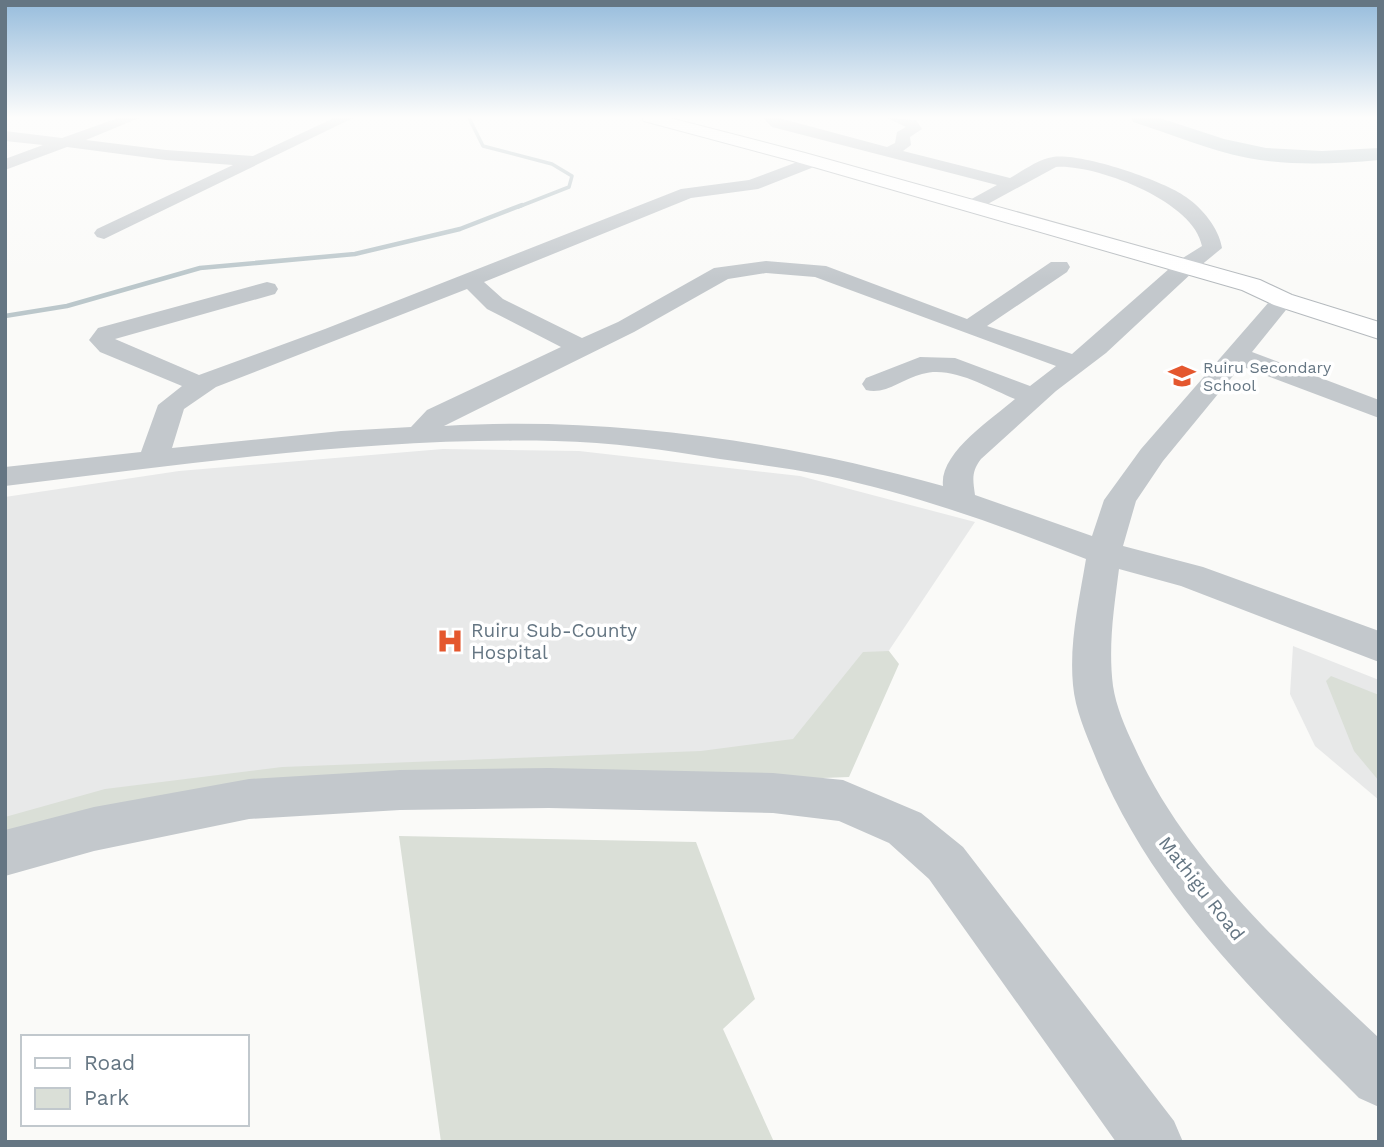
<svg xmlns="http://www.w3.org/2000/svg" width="1384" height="1147" font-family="'Work Sans',sans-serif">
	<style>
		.built { fill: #e8e9e9 }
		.green { fill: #dadfd7 }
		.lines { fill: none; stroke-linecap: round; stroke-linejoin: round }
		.stream-far1 { stroke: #bbc7cb; stroke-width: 3.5 }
		.stream { stroke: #bbc7cb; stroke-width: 4.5 }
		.river { fill: #bbc7cb; fill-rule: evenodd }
		.major-casing { stroke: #b5babe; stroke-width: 2 }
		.minor { fill: #c3c8cc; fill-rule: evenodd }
		.major { fill: #fff; fill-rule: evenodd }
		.labels { text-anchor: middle; stroke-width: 7; stroke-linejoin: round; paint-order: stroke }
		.far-poi-label { font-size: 16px; fill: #657683; stroke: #fff; text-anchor: start }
		.poi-label { font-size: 19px; fill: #657683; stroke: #fff; text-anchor: start }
		.street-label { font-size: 19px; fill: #657683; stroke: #fff }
	</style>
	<rect width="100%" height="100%" fill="#fafaf8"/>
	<!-- built -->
	<g class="built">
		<path d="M443,449L579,451L800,476L975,522L815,761L5,828V497L179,471Z"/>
		<path d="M1293,646L1379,680V800L1315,746L1290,694Z"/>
	</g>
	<!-- green -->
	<g class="green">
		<path d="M889,651L899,664L849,777L770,780L467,778L5,838V817L105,789L282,767L701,751L793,739L863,652Z"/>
		<path d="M1331,676L1379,695V781L1354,751L1326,681Z"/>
		<path d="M399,836L696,842L755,999L723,1029L774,1142H441Z"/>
	</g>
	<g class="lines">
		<!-- stream-far1 -->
		<path class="stream-far1" d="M469,118L483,146L552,164L572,176L569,187L518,207"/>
		<!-- stream -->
		<path class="stream" d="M5,316L67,306L200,268L355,254L460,229L522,205"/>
		<!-- river -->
		<path class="river" d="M1131,118H1160L1224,139L1266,148L1322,151L1379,148V160C1335,164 1291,166 1248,158C1208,150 1171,134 1133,122Z"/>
		<defs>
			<path id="major" d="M642,118H670L805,153L1260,280L1292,295L1379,322V339L1274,305L1242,290L793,161L644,121Z"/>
		</defs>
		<!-- major casing -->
		<use href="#major" class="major-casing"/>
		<!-- minor -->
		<g class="minor">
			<path d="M118,118H139L86,140L166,150L253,156L334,118H353L104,239L97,237L94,233L97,229L233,165L166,160L67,147L5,170V159L43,145L5,141V131L62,138Z"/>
			<path d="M763,118H779L887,147L895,143L897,132L906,127L887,118L916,120L922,129L910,137L911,145L903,151L1010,178C1023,171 1038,159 1053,157C1082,153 1162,180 1186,197C1202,208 1219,228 1222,248L1194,271L1106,353L1056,391L981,459C971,472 973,480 975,495L1092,536L1104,500L1141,449L1275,295H1291L1294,300L1252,352L1379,400V418L1241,366L1163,461L1136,501L1123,546L1203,567L1379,631V662L1181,586L1119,569C1114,608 1108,646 1113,686C1116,706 1125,727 1134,746C1186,862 1288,952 1379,1038V1107L1359,1098C1256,995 1150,893 1095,756C1086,734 1075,709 1073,685C1069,643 1079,601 1086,559C1000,525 914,494 823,475C789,468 754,464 720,459C665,450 611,442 555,441C371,437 187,464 5,486V467L141,452L158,405L182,386L100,352L89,340L98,328L267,282L275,284L278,289L275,294L115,339L199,375L325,329L681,189L749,180L813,156L821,161L819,165L758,189L691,198L484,282L503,299L582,338L618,322L714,268L766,261L826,266L967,319L1051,262H1067L1070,267L1067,272L987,326L1072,354L1178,261L1202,246C1194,201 1095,164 1056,167L973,212L966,210L964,206L966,202L997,185L772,127ZM766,273L815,277L1056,366L1030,386L955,358L920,357L866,378L862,384L866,390C886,395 902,379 922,374C952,365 988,388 1015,399C992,419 939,453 943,486C784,441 609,416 444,426L634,332L728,279ZM467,289L487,309L561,347L427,410L411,427L341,431L172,448L184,409L216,387Z"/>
			<path d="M549,768L773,773L843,780L921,813L963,847L1174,1121L1183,1142H1116L929,879L889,843L839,821L773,813L549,808L400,810L249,819L94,851L5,876V830L94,807L249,779L400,770Z"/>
		</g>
		<!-- major -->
		<use href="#major" class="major"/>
	</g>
	<!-- sky -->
	<linearGradient id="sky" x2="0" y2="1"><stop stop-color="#96bcdc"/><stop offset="0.42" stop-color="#fdfdfc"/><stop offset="1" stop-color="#fdfdfc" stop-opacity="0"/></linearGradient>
	<rect width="1384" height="279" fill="url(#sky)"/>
	<!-- icons -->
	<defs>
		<symbol id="school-bare" viewBox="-9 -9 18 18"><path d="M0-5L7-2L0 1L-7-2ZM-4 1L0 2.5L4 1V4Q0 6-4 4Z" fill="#e4572e" stroke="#fff" stroke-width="2.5" paint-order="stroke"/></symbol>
		<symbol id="hospital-bare" viewBox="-9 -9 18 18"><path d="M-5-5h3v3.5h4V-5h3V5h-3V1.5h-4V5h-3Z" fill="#e4572e" stroke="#fff" stroke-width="2.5" paint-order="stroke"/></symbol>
	</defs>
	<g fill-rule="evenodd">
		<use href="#school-bare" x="1163" y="357" width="38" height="38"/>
		<use href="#hospital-bare" x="431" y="622" width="38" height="38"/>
	</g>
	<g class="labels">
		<!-- far-poi labels -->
		<g class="far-poi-label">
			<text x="1203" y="373">Ruiru Secondary<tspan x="1203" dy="18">School</tspan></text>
		</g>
		<!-- poi labels -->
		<g class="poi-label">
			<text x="471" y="637">Ruiru Sub-County<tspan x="471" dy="22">Hospital</tspan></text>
		</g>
		<!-- street labels -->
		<g class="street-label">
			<text transform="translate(1202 888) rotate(52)" y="7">Mathigu Road</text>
		</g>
	</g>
	<!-- border -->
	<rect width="1384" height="1147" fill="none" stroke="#657683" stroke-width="14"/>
	<!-- legend -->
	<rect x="21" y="1035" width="228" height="91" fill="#ffffff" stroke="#c1c8cd" stroke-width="2"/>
	<rect x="35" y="1058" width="35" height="10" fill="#ffffff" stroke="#c1c8cd" stroke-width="2"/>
	<text x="84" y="1070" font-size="21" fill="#657683">Road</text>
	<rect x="35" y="1088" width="35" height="21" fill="#dadfd7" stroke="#c1c8cd" stroke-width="2"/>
	<text x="84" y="1105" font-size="21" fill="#657683">Park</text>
</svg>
